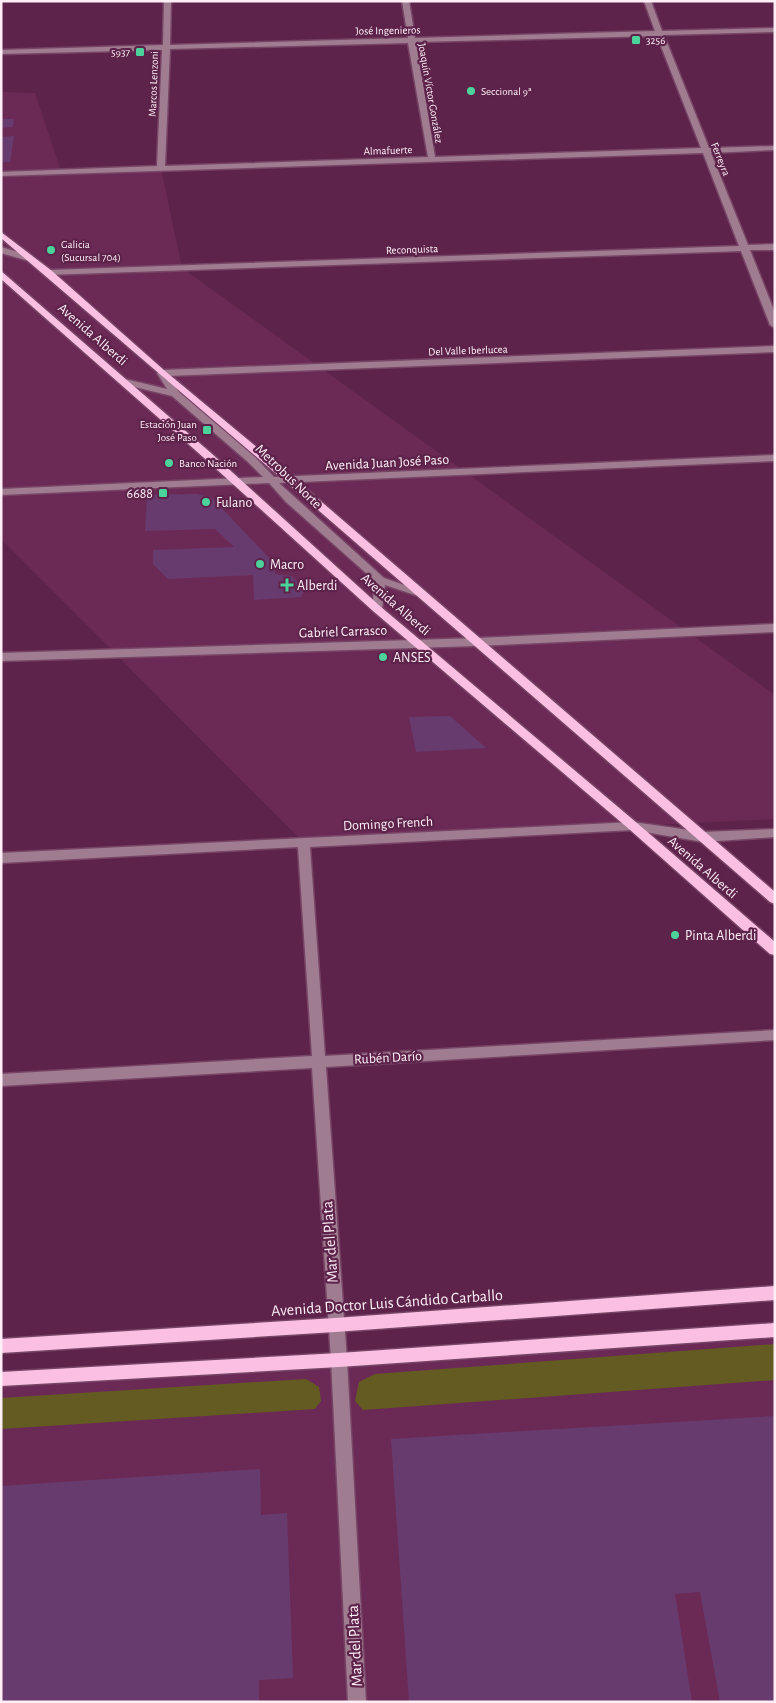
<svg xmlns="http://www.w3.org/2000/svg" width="776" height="1703" font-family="'Alegreya Sans',sans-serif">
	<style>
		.built { fill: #6b2a56 }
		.green { fill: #635b21 }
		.building { fill: #683b6f }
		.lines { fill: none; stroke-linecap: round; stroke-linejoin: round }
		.minor-casing { stroke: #746; stroke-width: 3 }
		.major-casing { stroke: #746; stroke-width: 3 }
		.minor { fill: #a07c91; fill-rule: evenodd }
		.major { fill: #fabfe2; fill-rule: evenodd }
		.poi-dot { fill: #4cd39b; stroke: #5d234a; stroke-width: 2 }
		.labels { text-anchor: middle; stroke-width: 4.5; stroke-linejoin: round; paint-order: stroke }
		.far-street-label { font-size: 11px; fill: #feeff7; stroke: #5d234a }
		.far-poi-label { font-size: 11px; fill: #feeff7; stroke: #5d234a; text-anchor: start }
		.street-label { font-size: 14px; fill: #feeff7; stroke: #5d234a }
		.poi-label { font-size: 14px; fill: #feeff7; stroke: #5d234a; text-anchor: start }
		.near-street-label { font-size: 16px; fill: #feeff7; stroke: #5d234a }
	</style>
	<rect width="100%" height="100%" fill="#5d234a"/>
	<!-- built -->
	<g class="built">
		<path d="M1,92L35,93L61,171L161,168L182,268L775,695V819L304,843L1,539V492H4L1,488Z"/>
		<path d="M775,1330V1702H1V1379Z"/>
	</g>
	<!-- green -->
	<g class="green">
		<path d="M775,1344V1380L363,1410L355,1401L359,1382L375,1374Z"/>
		<path d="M306,1379L319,1387L321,1401L315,1409L1,1429V1398Z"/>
	</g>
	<!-- building -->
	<g class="building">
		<path d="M1,119H14L13,127L1,128Z"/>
		<path d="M14,136L10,162H1L2,137Z"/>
		<path d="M197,494L212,498L274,563L275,574L292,576L305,590L301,597L254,600L253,575L168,579L153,564V550L234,547L215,529L145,531L147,495Z"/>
		<path d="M450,716L486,748L416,752L409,717Z"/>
		<path d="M775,1416V1702H720L700,1592L675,1594L692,1702H409L391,1439Z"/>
		<path d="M260,1469L261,1515L287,1513L293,1678L259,1680V1702H1V1486Z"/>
	</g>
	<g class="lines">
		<defs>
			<g id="minor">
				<path d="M164,1H171L170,45L408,38L402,1H409L415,38L655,31L644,1H651L662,31L775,28V32L664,35L709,148L775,146V150L711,153L748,245L775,244V250H750L775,313V328L770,325L741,251L46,275L45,273L49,270L739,246L703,153L1,176V172L157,166L162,50L1,54V50L163,45ZM657,36L701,148L435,157L416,42ZM408,43L428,157L165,166L170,49Z"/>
				<path d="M1,247L32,256L33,258L29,261L1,253Z"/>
				<path d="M775,346V352L168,376L179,392L256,458L274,477L775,455V461L279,483L384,578L422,591L423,593L418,596L385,585L382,609L377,612L372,609L375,581L286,502L269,483L1,495V489L263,477L248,462L172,396L122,384L120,382L125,379L167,389L157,373L162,370Z"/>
				<path d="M775,624V632L476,646L1,661V653L476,638Z"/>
				<path d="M633,822L703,832L775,829V837L703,842L633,830L310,847L325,1056L775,1030V1040L326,1067L347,1360L366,1702H348L331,1360L312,1068L1,1086V1074L312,1056L298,847L1,863V853Z"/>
			</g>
			<g id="major">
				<path d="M1,232L52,271L165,371L295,479L775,892V904L770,902L287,483L1,238Z"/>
				<path d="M1,271L211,453L381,607L637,823L775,942V955L770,954L629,829L373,611L203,457L1,279Z"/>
				<path d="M775,1286V1300L335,1332L1,1353V1339L335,1318Z"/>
				<path d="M775,1323V1337L339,1367L1,1386V1372L339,1353Z"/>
			</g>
		</defs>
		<!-- minor casing -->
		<use href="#minor" class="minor-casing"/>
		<!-- major casing -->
		<use href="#major" class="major-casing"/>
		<!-- minor -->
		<use href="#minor" class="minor"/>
		<!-- major -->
		<use href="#major" class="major"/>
	</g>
	<!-- markers -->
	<g class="poi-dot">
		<rect x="631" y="35" width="10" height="10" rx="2.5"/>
		<rect x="135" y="47" width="10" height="10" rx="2.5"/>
		<circle cx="471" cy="91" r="5"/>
		<circle cx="51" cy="250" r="5"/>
		<rect x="202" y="425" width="10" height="10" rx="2.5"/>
		<circle cx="169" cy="463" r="5"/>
		<rect x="158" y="488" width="10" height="10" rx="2.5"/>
		<circle cx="206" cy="502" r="5"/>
		<circle cx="260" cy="564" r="5"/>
		<path d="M284.5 577.5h5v5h5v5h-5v5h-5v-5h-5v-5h5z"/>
		<circle cx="383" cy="657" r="5"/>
		<circle cx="675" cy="935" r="5"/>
	</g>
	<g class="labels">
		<!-- far-street labels -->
		<g class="far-street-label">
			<text transform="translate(388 30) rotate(-1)" y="4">José Ingenieros</text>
			<text transform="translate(153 84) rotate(-88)" y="4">Marcos Lenzoni</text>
			<text transform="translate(431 93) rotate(80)" y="4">Joaquín Víctor González</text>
			<text transform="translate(388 150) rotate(-2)" y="4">Almafuerte</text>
			<text transform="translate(721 159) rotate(68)" y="4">Ferreyra</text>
			<text transform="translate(412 249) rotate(-2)" y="4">Reconquista</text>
			<text transform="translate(468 350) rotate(-2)" y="4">Del Valle Iberlucea</text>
		</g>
		<!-- far-poi labels -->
		<g class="far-poi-label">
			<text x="646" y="44">3256</text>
			<text x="130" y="56" text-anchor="end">5937</text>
			<text x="481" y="95">Seccional 9ª</text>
			<text x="61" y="248">Galicia<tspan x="61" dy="13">(Sucursal 704)</tspan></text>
			<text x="197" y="428" text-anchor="end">Estación Juan<tspan x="197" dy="13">José Paso</tspan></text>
			<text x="179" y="467">Banco Nación</text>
		</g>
		<!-- street labels -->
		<g class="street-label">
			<text transform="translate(93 334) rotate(41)" y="5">Avenida Alberdi</text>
			<text transform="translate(387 462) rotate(-3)" y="5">Avenida Juan José Paso</text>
			<text transform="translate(289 476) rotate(44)" y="5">Metrobus Norte</text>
			<text transform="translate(396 604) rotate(41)" y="5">Avenida Alberdi</text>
			<text transform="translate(343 631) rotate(-2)" y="5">Gabriel Carrasco</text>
			<text transform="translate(388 823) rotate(-3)" y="5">Domingo French</text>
			<text transform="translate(703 867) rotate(41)" y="5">Avenida Alberdi</text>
			<text transform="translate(388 1057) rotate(-3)" y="5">Rubén Darío</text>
		</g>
		<!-- poi labels -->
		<g class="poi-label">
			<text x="153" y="498" text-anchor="end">6688</text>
			<text x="216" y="507">Fulano</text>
			<text x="270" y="569">Macro</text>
			<text x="297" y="590">Alberdi</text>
			<text x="393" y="662">ANSES</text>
			<text x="685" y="940">Pinta Alberdi</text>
		</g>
		<!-- near-street labels -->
		<g class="near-street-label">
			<text transform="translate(329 1242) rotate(-94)" y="6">Mar del Plata</text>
			<text transform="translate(387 1302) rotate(-4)" y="6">Avenida Doctor Luis Cándido Carballo</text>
			<text transform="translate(354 1646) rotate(-93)" y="6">Mar del Plata</text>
		</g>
	</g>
	<!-- border -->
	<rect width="776" height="1703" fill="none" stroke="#feeff7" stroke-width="5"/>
</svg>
